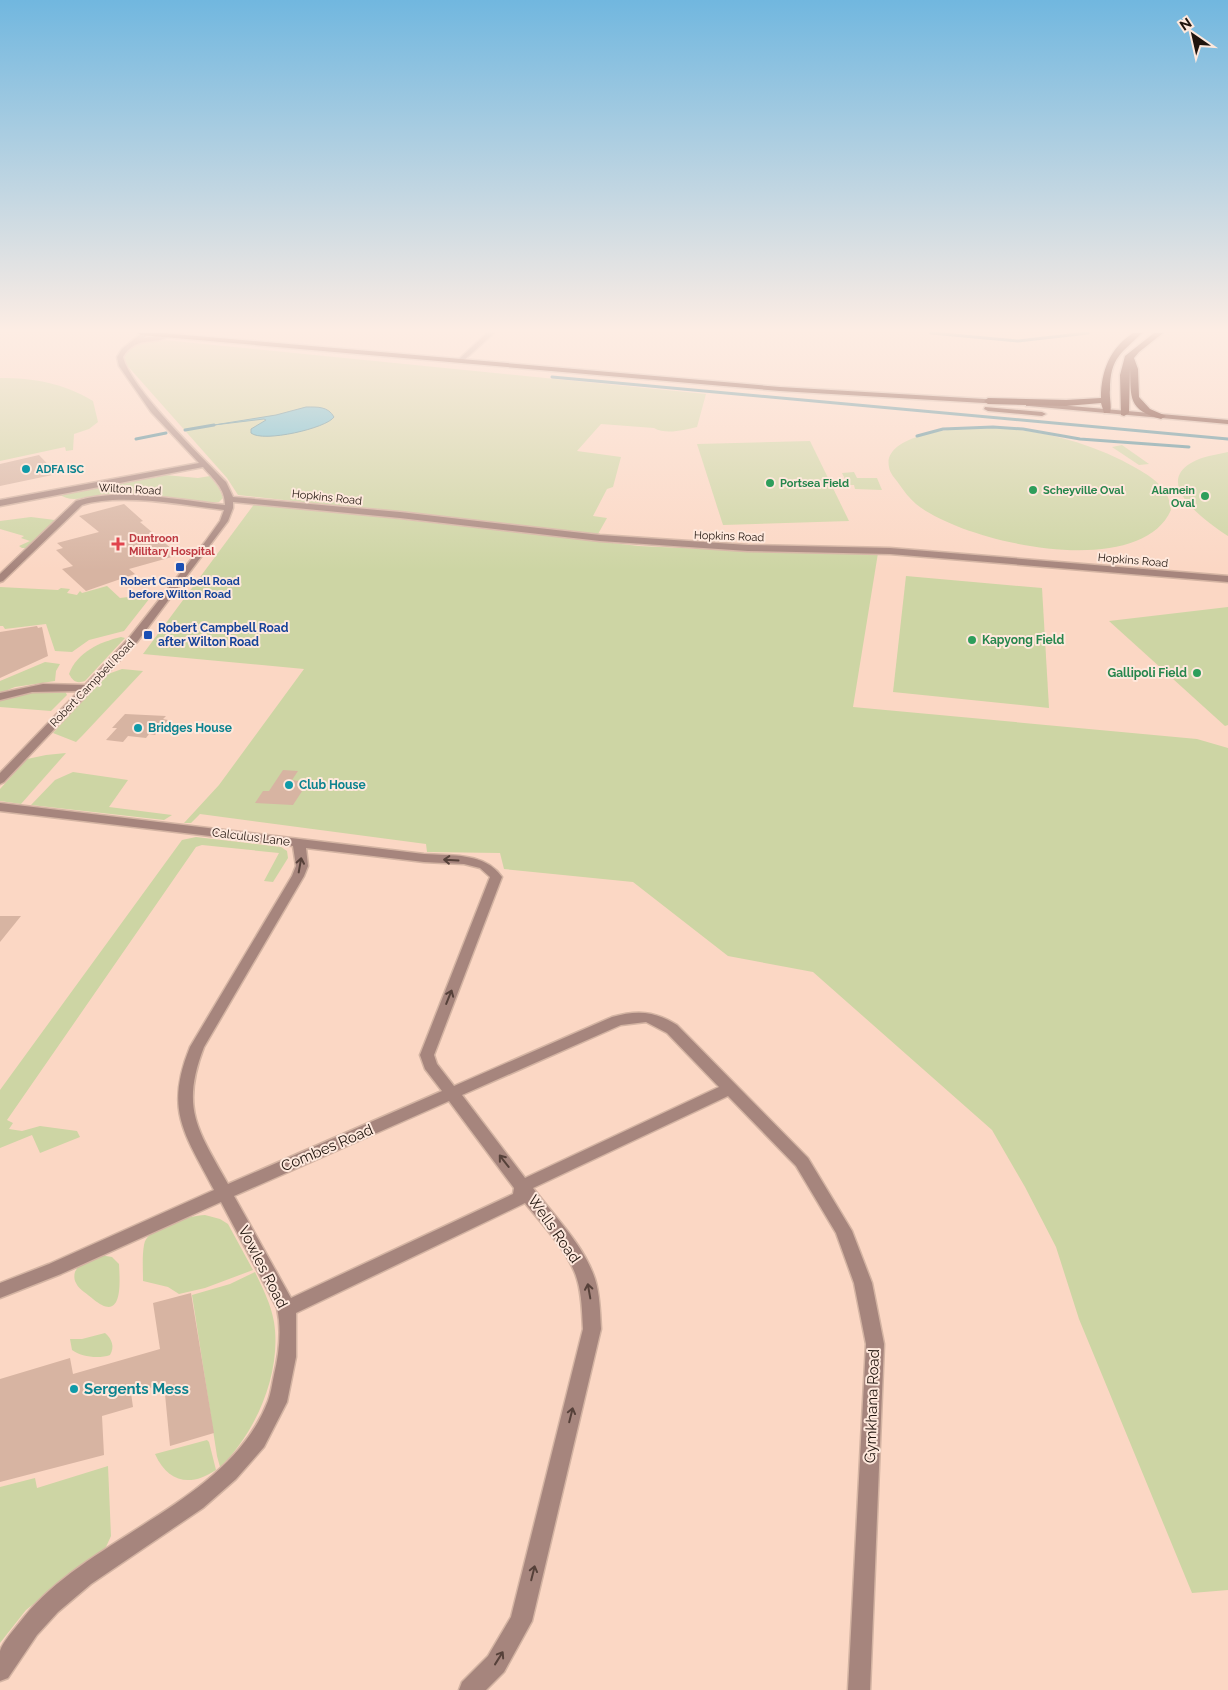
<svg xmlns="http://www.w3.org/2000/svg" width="1228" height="1690" font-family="Raleway,sans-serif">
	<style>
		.green { fill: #cdd5a4 }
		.water { fill: #5ebbd2; stroke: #4b8997 }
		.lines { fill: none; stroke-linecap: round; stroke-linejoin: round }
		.stream { stroke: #4b8997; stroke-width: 3 }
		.building { fill: #d7b4a2 }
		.minor-casing { stroke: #d4b4a3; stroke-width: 3 }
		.major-casing { stroke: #d4b4a3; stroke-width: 3 }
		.highway-casing { stroke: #d4b4a3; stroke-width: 3 }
		.minor { fill: #a6857d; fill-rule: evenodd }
		.major { fill: #713a2d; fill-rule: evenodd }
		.highway { fill: #5c1e10; fill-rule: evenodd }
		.oneway { stroke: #56413a }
		.culture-dot { fill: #0f9aa8; stroke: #fee8dc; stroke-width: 2 }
		.leisure-dot { fill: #2e9e5b; stroke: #fee8dc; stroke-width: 2 }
		.health-dot { fill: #e0444e; stroke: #fee8dc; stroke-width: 2 }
		.transit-dot { fill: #1a4fb4; stroke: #fee8dc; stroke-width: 2 }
		.labels { text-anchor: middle; stroke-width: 4; stroke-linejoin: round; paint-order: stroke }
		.far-culture-label { font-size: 11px; font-weight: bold; fill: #0d838f; stroke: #fee8dc; text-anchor: start }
		.far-leisure-label { font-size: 11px; font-weight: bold; fill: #27864d; stroke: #fee8dc; text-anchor: start }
		.far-street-label { font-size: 11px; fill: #20140d; stroke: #fee8dc }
		.far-health-label { font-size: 11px; font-weight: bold; fill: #be3a42; stroke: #fee8dc; text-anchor: start }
		.far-transit-label { font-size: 11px; font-weight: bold; fill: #164399; stroke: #fee8dc }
		.transit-label { font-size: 12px; font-weight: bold; fill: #164399; stroke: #fee8dc; text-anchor: start }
		.leisure-label { font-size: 12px; font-weight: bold; fill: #27864d; stroke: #fee8dc; text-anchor: start }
		.culture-label { font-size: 12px; font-weight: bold; fill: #0d838f; stroke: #fee8dc; text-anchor: start }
		.street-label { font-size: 12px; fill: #20140d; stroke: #fee8dc }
		.near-street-label { font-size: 15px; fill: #20140d; stroke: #fee8dc }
		.near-culture-label { font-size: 15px; font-weight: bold; fill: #0d838f; stroke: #fee8dc; text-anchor: start }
	</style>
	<rect width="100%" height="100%" fill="#fbd7c4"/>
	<!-- green -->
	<g class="green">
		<path d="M164,340L706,394L697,427C684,430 666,435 654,428L601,424L577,451L621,457L613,487L607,489L593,516L607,518L598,534L238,495L227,478L125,363L123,357C135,337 145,345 164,340Z"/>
		<path d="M0,378C34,378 63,383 93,401L98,422L89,429L74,434L73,450L66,451L65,447L0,461Z"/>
		<path d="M978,427C1034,428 1087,440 1136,468C1146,474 1159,481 1165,492C1169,497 1170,504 1171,510C1139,582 964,543 916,504C909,498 904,491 899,484C895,478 890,474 889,467C882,434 958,428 978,427Z"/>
		<path d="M810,441L849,521L723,525L697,444Z"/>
		<path d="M1122,445L1149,464L1139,465L1112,447Z"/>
		<path d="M1228,452V536C1208,523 1153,485 1191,463C1202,456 1216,455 1228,452Z"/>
		<path d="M854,472L857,478H877L882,490L855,489L854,485H848L842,473Z"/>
		<path d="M165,475L198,478L210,476L219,488L223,498L219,502L211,503L109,494C93,494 72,505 59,494L151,476L154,478Z"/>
		<path d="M255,503L639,546L747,551L878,553L853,707L1197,739L1228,748V1590L1192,1593L1079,1319L1056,1247L1025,1187L992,1130L813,972L728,956L633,882L504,869L500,853L427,852L426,844L200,814L191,823H184L219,785L304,669L143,654Z"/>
		<path d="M31,517L55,520L28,548H22L19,546L30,541L21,538L24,536L0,529V521Z"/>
		<path d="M906,576L1042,588L1049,708L893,692Z"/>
		<path d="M107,586L120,598L153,594L124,631L89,640L72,652L55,651L46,624L5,629L3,626H0V587L58,590L61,588L70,589L67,593L77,595L80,591L82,593Z"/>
		<path d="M1228,607V725L1225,726L1109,621Z"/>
		<path d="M121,637L125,638L85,681C76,684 73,681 69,674C77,652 100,642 121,637Z"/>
		<path d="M45,662L60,664L56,671L55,681L15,687L0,693V681Z"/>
		<path d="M122,669L143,671L82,736L76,742L53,733L108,674Z"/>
		<path d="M65,691L67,695L51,711L0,707V700L25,692Z"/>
		<path d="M66,753L21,804L0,801V789L27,759L46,755Z"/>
		<path d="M73,772L128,780L109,807L172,815L164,820L31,805L55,780Z"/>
		<path d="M196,837L281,847L287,851L288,858L273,882L264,881L279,853L202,845L196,847L7,1120L13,1123L9,1129L22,1131L40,1126L77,1131L80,1137L40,1153L32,1135L0,1148V1090L182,840Z"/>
		<path d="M205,1215L220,1219L228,1224L253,1270L205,1288L179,1294L168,1287L143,1281C143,1270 142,1256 144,1245C147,1226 189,1216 205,1215Z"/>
		<path d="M100,1255L112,1257L119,1264C120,1284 123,1324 93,1299C88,1294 79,1290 76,1283C74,1280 74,1275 75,1272C79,1262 92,1259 100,1255Z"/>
		<path d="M255,1272C263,1289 271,1304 274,1322C282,1372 256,1433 220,1467L217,1456L192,1295L230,1284Z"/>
		<path d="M105,1333C112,1339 115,1347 110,1355C99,1359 81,1357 72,1350L70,1339H82Z"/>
		<path d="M207,1440L209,1442L216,1470C191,1487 168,1483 155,1454Z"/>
		<path d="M108,1466L111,1536L106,1547L26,1610L0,1643V1487L35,1478L37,1488Z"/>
	</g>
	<!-- water -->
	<path class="water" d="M306,407C317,407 328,406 334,417C327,428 263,443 251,433V429L266,420L264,419L214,425L276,415Z"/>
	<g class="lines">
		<!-- stream -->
		<g class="stream">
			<path d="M931,333L1018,341L1088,333"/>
			<path d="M552,377L1228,439"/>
			<path d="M185,430L214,425"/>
			<path d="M917,436L943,429L993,427L1023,429L1080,439L1189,447"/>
			<path d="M136,439L166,433"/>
		</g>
	</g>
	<!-- building -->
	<g class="building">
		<path d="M39,455L57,474L0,486V464Z"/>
		<path d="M124,504L143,521L140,522L179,555L129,569L135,574L86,591L62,569L73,566L56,550L63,548L57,543L99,532L79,516Z"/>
		<path d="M37,626L38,628L42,627L48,656L0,678V632Z"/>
		<path d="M125,714L166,716L163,719L168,720L155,735L149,734L146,738L128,736L123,742L106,740L117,728H112Z"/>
		<path d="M283,770L298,771L292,780L308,782L293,805L255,803L263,791H269Z"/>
		<path d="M0,916H21L0,942Z"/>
		<path d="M191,1293L214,1433L170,1446L164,1384L131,1393L133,1407L102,1416L104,1455L0,1482V1379L70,1358L73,1374L160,1349L153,1303Z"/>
	</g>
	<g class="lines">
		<defs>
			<g id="minor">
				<path d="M142,333H149L144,338L167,334L170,336C154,346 136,335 123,357C131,389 201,456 226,482L233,497L400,512L600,535L748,545L890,548L1228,576V582L890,554L748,551L600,541L400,518L233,502V508L228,521L137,642L4,782L0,784V773L79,691L32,692L0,700V693L43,684L85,685L129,638L205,542L220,521L224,510C183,505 121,493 82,505L3,581L0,582V574L76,501C122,487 177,500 225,505C225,488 213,479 203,467L0,506V500L199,463L151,412L119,366L117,357L122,349Z"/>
				<path d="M487,333H494L462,362H458V360Z"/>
				<path d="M0,803L424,854C451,856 485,852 502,877L434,1055L437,1064L454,1086L612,1017C637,1010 655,1011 677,1025L808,1158L852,1231L872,1283L884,1344L870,1690H848L866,1344L854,1283L836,1233L796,1166L728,1096L533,1188C554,1216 584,1245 595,1279C600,1295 600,1312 601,1329L532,1621L504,1672L486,1690H459L462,1682L488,1656L511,1617L583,1329C582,1312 582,1295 577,1279C570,1254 542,1224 525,1203L296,1313V1357L287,1402L264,1447L236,1479L203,1508L91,1584L58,1612L37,1635L8,1678L0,1681C0,1672 0,1659 0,1651C3,1641 18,1625 24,1617C89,1536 229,1503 268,1401C271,1393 272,1384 274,1375C279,1354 282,1330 277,1308L221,1202L61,1274L0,1298V1283L49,1264L214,1190C185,1134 164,1111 190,1047L292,876L296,866L293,846L0,811ZM306,848L424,862L464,864L480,868L490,877L420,1055L425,1069L442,1091L228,1184C198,1130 180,1109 204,1047L304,876L308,866ZM646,1022L667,1033L719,1087L525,1178L462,1095L621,1025ZM449,1101L514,1188L513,1194L291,1298L234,1196Z"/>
			</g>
			<g id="major">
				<path d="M138,333H163L780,387L1001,400L1005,402L1001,404L780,391L141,335Z"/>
				<path d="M1026,402L1228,420V424L1029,406H1026Z"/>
				<path d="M985,407L1042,412L1046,414L1042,416L988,411L984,409Z"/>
			</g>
			<g id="highway">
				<path d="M1133,333H1142C1122,353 1110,357 1110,390C1109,397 1112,406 1110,413H1104L1101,403L1066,406L988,404L984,401L988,398L1066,400L1101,398C1101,371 1110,348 1133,333Z"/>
				<path d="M1154,333H1163L1139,352L1134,358L1138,369L1139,397L1150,409L1166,416L1161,419C1128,410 1131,398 1130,369L1129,413L1124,416L1121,415L1120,375L1125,356Z"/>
			</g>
		</defs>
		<!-- minor casing -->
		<use href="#minor" class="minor-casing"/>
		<!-- major casing -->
		<use href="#major" class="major-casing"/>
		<!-- highway casing -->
		<use href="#highway" class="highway-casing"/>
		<!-- minor -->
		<use href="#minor" class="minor"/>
		<!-- major -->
		<use href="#major" class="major"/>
		<!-- highway -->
		<use href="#highway" class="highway"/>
	</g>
	<!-- one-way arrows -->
	<defs><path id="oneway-shaft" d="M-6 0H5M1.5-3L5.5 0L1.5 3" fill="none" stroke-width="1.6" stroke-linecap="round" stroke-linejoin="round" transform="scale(1.25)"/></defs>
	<g class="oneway">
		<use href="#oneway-shaft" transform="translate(451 860) rotate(-177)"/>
		<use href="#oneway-shaft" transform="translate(300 865) rotate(-80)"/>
		<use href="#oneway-shaft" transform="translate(449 997) rotate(-68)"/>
		<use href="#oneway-shaft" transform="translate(504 1161) rotate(-128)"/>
		<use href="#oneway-shaft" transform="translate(589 1291) rotate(-100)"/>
		<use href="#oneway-shaft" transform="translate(571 1415) rotate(-76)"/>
		<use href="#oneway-shaft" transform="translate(533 1573) rotate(-76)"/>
		<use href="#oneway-shaft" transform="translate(499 1658) rotate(-58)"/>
	</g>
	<!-- sky -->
	<linearGradient id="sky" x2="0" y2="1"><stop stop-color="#71b7df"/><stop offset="0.58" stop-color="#fdede4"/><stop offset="1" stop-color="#fdede4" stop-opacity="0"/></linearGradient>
	<rect width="1228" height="570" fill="url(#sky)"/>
	<!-- markers -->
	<g class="culture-dot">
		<circle cx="26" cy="469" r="5"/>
		<circle cx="138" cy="728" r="5"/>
		<circle cx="289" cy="785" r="5"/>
		<circle cx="74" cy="1389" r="5"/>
	</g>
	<g class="leisure-dot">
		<circle cx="770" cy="483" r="5"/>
		<circle cx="1033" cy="490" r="5"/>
		<circle cx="1205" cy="496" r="5"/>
		<circle cx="972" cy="640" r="5"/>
		<circle cx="1197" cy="673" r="5"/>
	</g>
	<path class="health-dot" d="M115.5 536.5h5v5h5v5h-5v5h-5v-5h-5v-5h5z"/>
	<g class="transit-dot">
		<rect x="175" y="562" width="10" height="10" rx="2.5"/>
		<rect x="143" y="630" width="10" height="10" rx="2.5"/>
	</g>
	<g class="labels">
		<!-- far-culture labels -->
		<g class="far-culture-label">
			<text x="36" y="473">ADFA ISC</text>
		</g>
		<!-- far-leisure labels -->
		<g class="far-leisure-label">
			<text x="780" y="487">Portsea Field</text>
			<text x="1043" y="494">Scheyville Oval</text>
			<text x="1195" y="494" text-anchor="end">Alamein<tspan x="1195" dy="13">Oval</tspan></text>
		</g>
		<!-- far-street labels -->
		<g class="far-street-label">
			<text transform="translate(130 489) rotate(3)" y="4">Wilton Road</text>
			<text transform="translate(327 497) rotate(6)" y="4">Hopkins Road</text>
			<text transform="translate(729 536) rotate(2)" y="4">Hopkins Road</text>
			<text transform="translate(1133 560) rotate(5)" y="4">Hopkins Road</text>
			<text transform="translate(92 683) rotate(-46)" y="4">Robert Campbell Road</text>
		</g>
		<!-- far-health labels -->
		<g class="far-health-label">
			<text x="129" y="542">Duntroon<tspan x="129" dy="13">Military Hospital</tspan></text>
		</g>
		<!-- far-transit labels -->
		<g class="far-transit-label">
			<text x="180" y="585">Robert Campbell Road<tspan x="180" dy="13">before Wilton Road</tspan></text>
		</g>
		<!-- transit labels -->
		<g class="transit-label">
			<text x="158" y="632">Robert Campbell Road<tspan x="158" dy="14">after Wilton Road</tspan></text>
		</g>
		<!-- leisure labels -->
		<g class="leisure-label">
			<text x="982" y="644">Kapyong Field</text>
			<text x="1187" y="677" text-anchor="end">Gallipoli Field</text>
		</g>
		<!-- culture labels -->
		<g class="culture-label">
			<text x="148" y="732">Bridges House</text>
			<text x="299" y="789">Club House</text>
		</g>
		<!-- street labels -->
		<g class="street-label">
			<text transform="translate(251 837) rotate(7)" y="4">Calculus Lane</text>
		</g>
		<!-- near-street labels -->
		<g class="near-street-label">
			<text transform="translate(327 1148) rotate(-23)" y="5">Combes Road</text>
			<text transform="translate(554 1229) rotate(55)" y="5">Wells Road</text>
			<text transform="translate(263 1267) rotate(63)" y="5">Vowles Road</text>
			<text transform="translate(872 1406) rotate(-88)" y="5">Gymkhana Road</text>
		</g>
		<!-- near-culture labels -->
		<g class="near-culture-label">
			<text x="84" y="1394">Sergents Mess</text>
		</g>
	</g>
	<!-- north arrow -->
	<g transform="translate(1193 35) rotate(326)" stroke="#fee8dc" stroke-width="4" paint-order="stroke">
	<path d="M0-4L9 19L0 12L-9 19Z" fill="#20140d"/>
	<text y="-8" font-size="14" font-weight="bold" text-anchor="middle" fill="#20140d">N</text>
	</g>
</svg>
